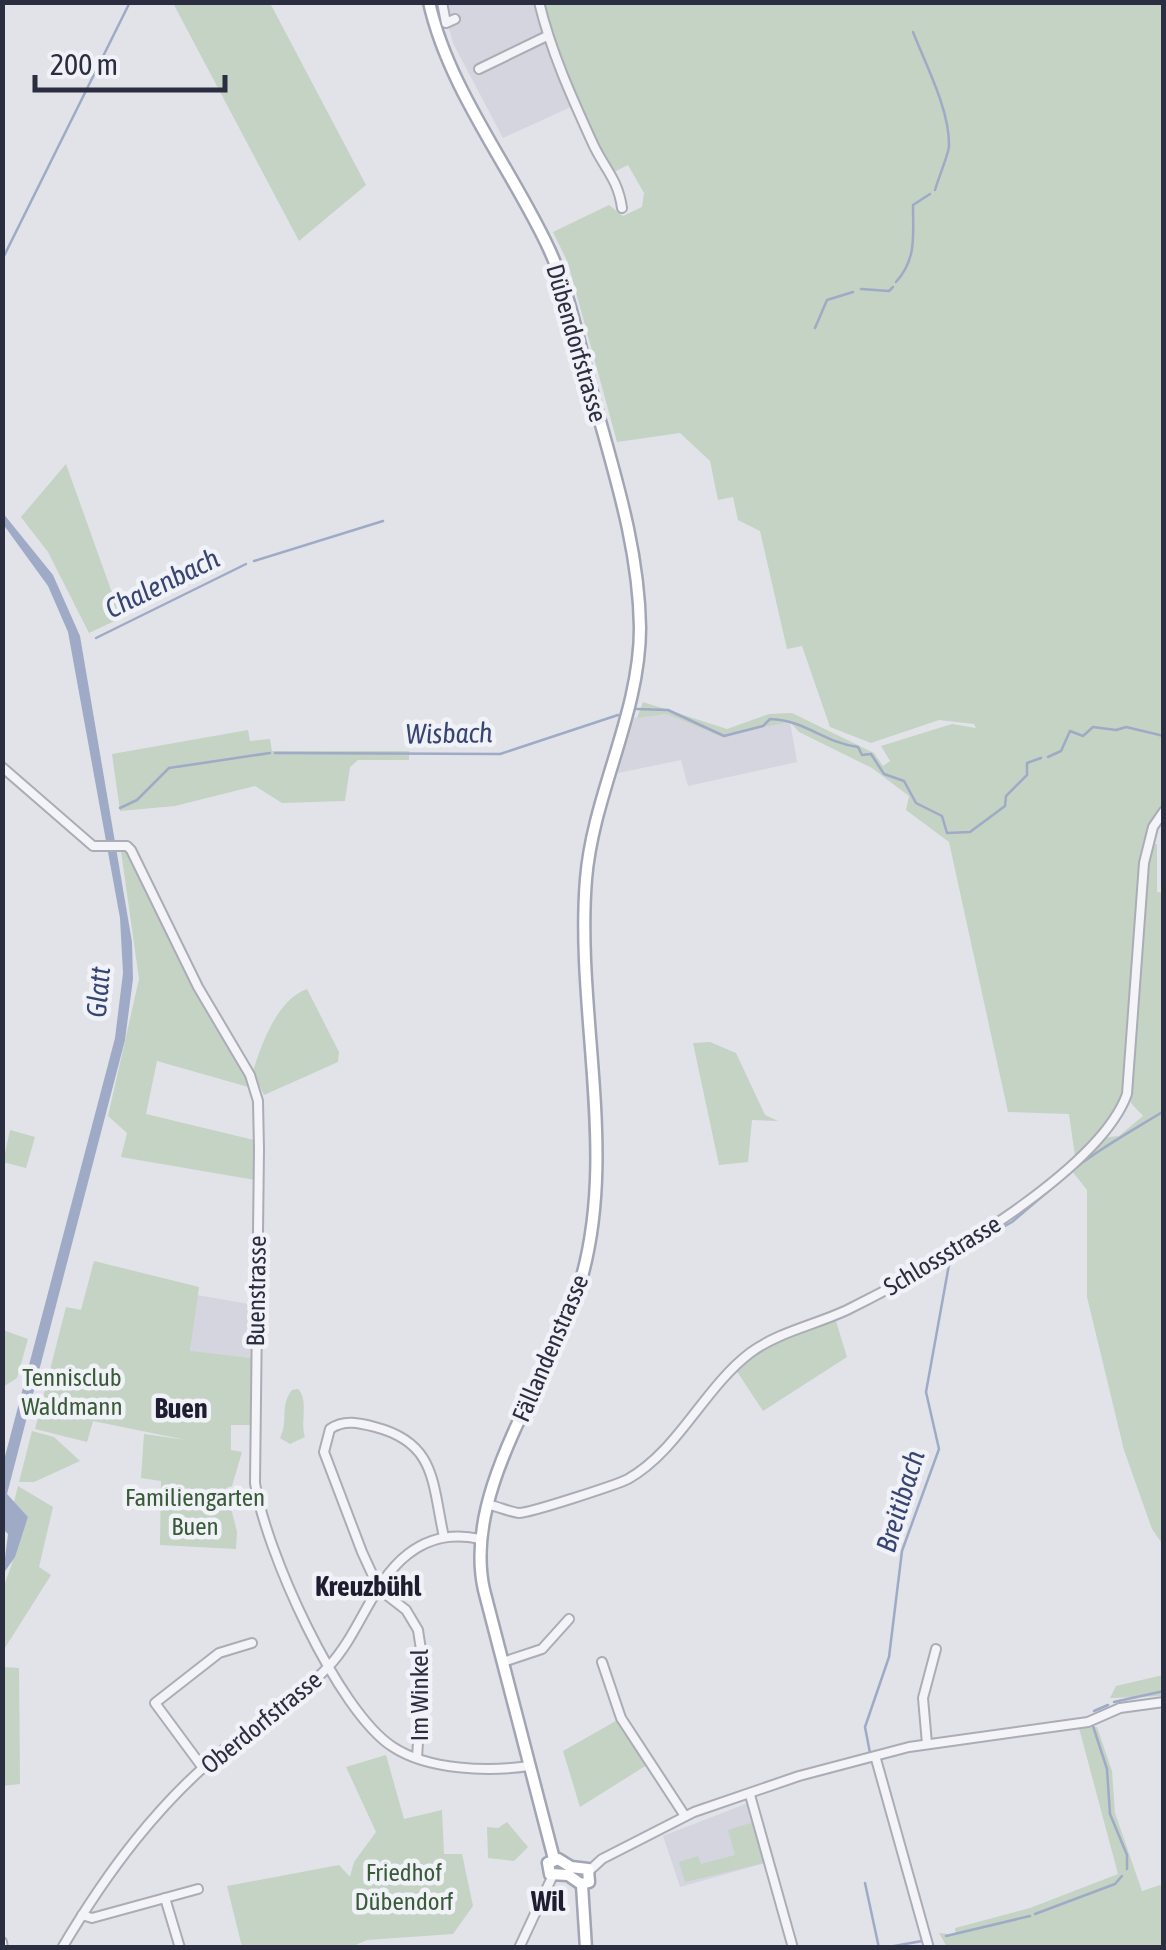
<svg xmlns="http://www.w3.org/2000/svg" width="1166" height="1950" font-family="'Asap Condensed',sans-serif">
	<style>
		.built { fill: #d4d5de }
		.green { fill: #c4d3c3 }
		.water { fill: #9faac7 }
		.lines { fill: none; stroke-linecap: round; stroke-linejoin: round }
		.stream { stroke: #9faac7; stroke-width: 2.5 }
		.minor-casing { stroke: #aaadb6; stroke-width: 12 }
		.major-casing { stroke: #a1a5b4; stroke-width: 15 }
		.minor { stroke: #f4f4f8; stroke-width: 8 }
		.major { stroke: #fff; stroke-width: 10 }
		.labels { text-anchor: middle; stroke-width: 9; stroke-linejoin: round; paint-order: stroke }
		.street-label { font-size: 25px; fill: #2b2e40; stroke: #f1f2f7 }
		.park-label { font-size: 25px; fill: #395b39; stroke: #f1f2f7 }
		.water-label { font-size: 28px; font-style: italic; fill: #374572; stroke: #f1f2f7 }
		.neighbourhood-label { font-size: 28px; font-weight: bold; fill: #1d1f31; stroke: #f1f2f7 }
	</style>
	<rect width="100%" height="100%" fill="#e1e3e9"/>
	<!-- built -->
	<g class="built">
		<path d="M442,3H539L575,105L503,138L453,43Z"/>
		<path d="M666,714L720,736L790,722L797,762L688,786L681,760L618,773L634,718Z"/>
		<path d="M197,1295L254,1305L251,1358L190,1352Z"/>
		<path d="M748,1803L765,1863L680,1887L663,1836Z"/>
	</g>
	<!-- green -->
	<g class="green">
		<path d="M173,3H270L366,185L299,241Z"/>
		<path d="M539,3H1163V811L1140,877L1124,1093L1110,1122L1075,1156L1069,1114L1008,1112L949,842L906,810L909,796L872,768L799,732L790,722L720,736L666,714L637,718L643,702L727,729L769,714L792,713L874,753L883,766L890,761L881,746L952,724L976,728L974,724L939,720L871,743L830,727L802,646L787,649L760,531L738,520L733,497L718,500L710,461L680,433L617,442L568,263L553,232L609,205L623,216L642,207L644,193L628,165L614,172L597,152L575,105Z"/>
		<path d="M66,464L121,618L89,633L48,552L21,517Z"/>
		<path d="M248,730L250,741L270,739L272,751H409V760H358L350,767L345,801L282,803L255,786L175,806L120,811L112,754Z"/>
		<path d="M1152,844H1157V892L1164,893L1163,1545L1152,1529L1124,1450L1087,1297V1190L1072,1171L1101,1138L1119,1136L1143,1116L1131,1103V1088L1139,938Z"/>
		<path d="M127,849L215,1027L252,1088L157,1061L146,1114L254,1140L255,1180L121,1157L127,1133L108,1116L139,979L121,851Z"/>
		<path d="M307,989L339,1052L338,1062L264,1095L253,1071C262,1043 277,1000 307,989Z"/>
		<path d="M710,1042L736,1053L765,1115L778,1121L752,1120L748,1162L719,1165L693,1043Z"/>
		<path d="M10,1130L35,1137L26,1168L3,1162Z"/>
		<path d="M94,1261L199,1287L190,1351L251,1358L250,1425H231V1450L242,1452L232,1486L226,1488L237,1532L236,1549L160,1545L161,1481L141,1478L144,1434L186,1440L93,1421L87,1442L35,1429L66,1307L81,1310Z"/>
		<path d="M835,1318L847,1357L763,1411L736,1370L771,1344Z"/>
		<path d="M3,1330L28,1339L17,1378L3,1387Z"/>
		<path d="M298,1389C309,1401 300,1421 305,1437L290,1444L280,1438C289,1421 279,1406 292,1390Z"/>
		<path d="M32,1431L54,1437L80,1461L34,1482H19Z"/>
		<path d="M18,1486L53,1507L39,1567L51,1575L3,1651V1589L28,1517L14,1502Z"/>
		<path d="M3,1667L19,1668L20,1784L3,1786Z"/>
		<path d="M1163,1675V1696L1110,1698L1116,1686Z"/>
		<path d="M621,1718L650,1763L580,1807L563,1751Z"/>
		<path d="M1097,1727L1112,1771L1115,1813L1142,1891L1163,1884V1947H947L939,1933L956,1935L955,1928L1030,1908L1118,1874L1079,1728Z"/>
		<path d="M386,1755L404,1819L442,1810L444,1854H462L473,1906L453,1934L367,1940L351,1947H242L227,1886L339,1865L350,1877L354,1862L376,1832L346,1767Z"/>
		<path d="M507,1822L528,1847L514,1861L488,1858L487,1827L498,1828Z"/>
		<path d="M754,1822L764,1863L685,1882L679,1862L698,1856L701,1864L735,1855L728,1830Z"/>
	</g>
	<!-- water -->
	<path class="water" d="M2,512L53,575L80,636L132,942L133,979L125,1040L7,1494L28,1517L15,1557L3,1574L8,1534L3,1529V1464L115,1038L123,973L120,918L68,632L48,586L3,524Z"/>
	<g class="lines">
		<!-- stream -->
		<g class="stream">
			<path d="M913,32C926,65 950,111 949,146C949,153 938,179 935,190"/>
			<path d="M2,260L130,2"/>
			<path d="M896,282C917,259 913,235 913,205L930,194"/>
			<path d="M861,289L889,291L893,287"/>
			<path d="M815,328L827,300L853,292"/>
			<path d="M254,561L383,521"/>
			<path d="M96,638L246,564"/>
			<path d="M637,709L668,710L724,736L763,726L770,719C805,720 825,743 858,747L862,755L871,754L884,774L904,781L916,803L942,816L947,833L970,832L1005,806L1006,796L1027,775V763L1041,758"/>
			<path d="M275,753L500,754L618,715"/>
			<path d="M1048,757L1061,751L1070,731L1083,736L1093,727L1116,730L1126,727L1164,736"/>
			<path d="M120,808L137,800L169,768L270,753"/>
			<path d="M1065,1176C1097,1150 1130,1132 1164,1111"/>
			<path d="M956,1254L1012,1222L1059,1182"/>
			<path d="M1114,1702L1164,1691"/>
			<path d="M1094,1711L1108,1705"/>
			<path d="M1093,1726L1107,1769L1110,1814L1127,1855V1869"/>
			<path d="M870,1753L865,1727L889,1657L902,1551L939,1449L926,1392L950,1259"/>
			<path d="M865,1883L879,1948"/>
			<path d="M1035,1914L1115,1884L1122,1876"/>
			<path d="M946,1936L1030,1916"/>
			<path d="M883,1948L922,1941"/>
		</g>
		<defs>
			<g id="minor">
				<path d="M442,2L446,23L455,19"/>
				<path d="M539,2C551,52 572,98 593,144C604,168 618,179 622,208"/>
				<path d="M479,69L547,36"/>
				<path d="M2,767L93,846H127L131,850L198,987L250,1075L258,1101L259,1149L255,1483C265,1549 337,1711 393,1747C428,1770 488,1772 529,1766"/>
				<path d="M490,1505C499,1507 510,1512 519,1513C530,1513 616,1485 628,1479C678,1451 704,1388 750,1353C778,1332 815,1325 847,1310C922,1273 1099,1173 1127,1094L1144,863L1153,827L1164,811"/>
				<path d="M503,1662L542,1649L569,1619"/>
				<path d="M602,1662L621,1718L685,1816"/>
				<path d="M927,1744L923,1698L936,1649"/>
				<path d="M417,1758L423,1663L418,1630L406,1610L379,1589L362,1552L324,1452L330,1429C344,1419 360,1423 375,1427C437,1443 432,1484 444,1537"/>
				<path d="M876,1759L929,1948"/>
				<path d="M203,1768L155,1703L219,1653L252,1643"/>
				<path d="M750,1795L793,1948"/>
				<path d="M589,1871L602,1859L694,1812L799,1776L909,1747L1088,1722L1120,1708L1164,1702"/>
				<path d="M165,1898L180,1948"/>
				<path d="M82,1915L92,1918L198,1889"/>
				<path d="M2,1942L3,1948"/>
				<path d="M62,1948C107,1872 158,1803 227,1747C261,1720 299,1698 329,1666C360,1633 372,1582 408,1554C430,1537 453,1533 480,1539"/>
				<path d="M519,1948L553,1875"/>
			</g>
			<g id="major">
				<path d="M429,2C448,89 512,169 549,249C570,294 579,344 592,392C613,470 639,546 640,628C640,714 593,794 586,879C575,1015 621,1161 577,1293C547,1382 462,1492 484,1590L554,1859"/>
				<path d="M558,1859L571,1867L588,1869L589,1882L581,1884L568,1875L550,1874L548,1863Z"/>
				<path d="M582,1885L586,1948"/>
			</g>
		</defs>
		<!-- minor casing -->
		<use href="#minor" class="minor-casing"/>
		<!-- major casing -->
		<use href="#major" class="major-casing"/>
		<!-- minor -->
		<use href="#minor" class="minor"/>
		<!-- major -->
		<use href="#major" class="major"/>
	</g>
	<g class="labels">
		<!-- street labels -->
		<g class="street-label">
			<text transform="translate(577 343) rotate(74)" y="9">Dübendorfstrasse</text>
			<text transform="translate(942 1255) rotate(-31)" y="9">Schlossstrasse</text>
			<text transform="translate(256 1291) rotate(-89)" y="9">Buenstrasse</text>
			<text transform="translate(550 1348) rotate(-67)" y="9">Fällandenstrasse</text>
			<text transform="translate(419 1695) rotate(-90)" y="9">Im Winkel</text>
			<text transform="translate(261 1722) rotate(-39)" y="9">Oberdorfstrasse</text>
		</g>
		<!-- park labels -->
		<g class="park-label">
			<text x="72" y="1386">Tennisclub<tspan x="72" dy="29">Waldmann</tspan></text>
			<text x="195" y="1506">Familiengarten<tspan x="195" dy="29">Buen</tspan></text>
			<text x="404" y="1881">Friedhof<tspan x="404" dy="29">Dübendorf</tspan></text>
		</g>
		<!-- water labels -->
		<g class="water-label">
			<text transform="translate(162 583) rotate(-26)" y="10">Chalenbach</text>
			<text transform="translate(449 733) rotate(-1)" y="10">Wisbach</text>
			<text transform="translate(98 992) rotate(-85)" y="10">Glatt</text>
			<text transform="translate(900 1501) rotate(-73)" y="10">Breitibach</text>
		</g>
		<!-- neighbourhood labels -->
		<g class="neighbourhood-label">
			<text x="181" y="1418">Buen</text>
			<text x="368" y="1596">Kreuzbühl</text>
			<text x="548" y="1911">Wil</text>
		</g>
	</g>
	<!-- border -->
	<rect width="1166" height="1950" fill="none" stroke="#2b2e40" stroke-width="10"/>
	<!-- scale -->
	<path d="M35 75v15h190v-15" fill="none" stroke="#2b2e40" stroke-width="5"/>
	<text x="50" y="75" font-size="30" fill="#2b2e40" stroke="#f1f2f7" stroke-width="8" paint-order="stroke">200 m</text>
</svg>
